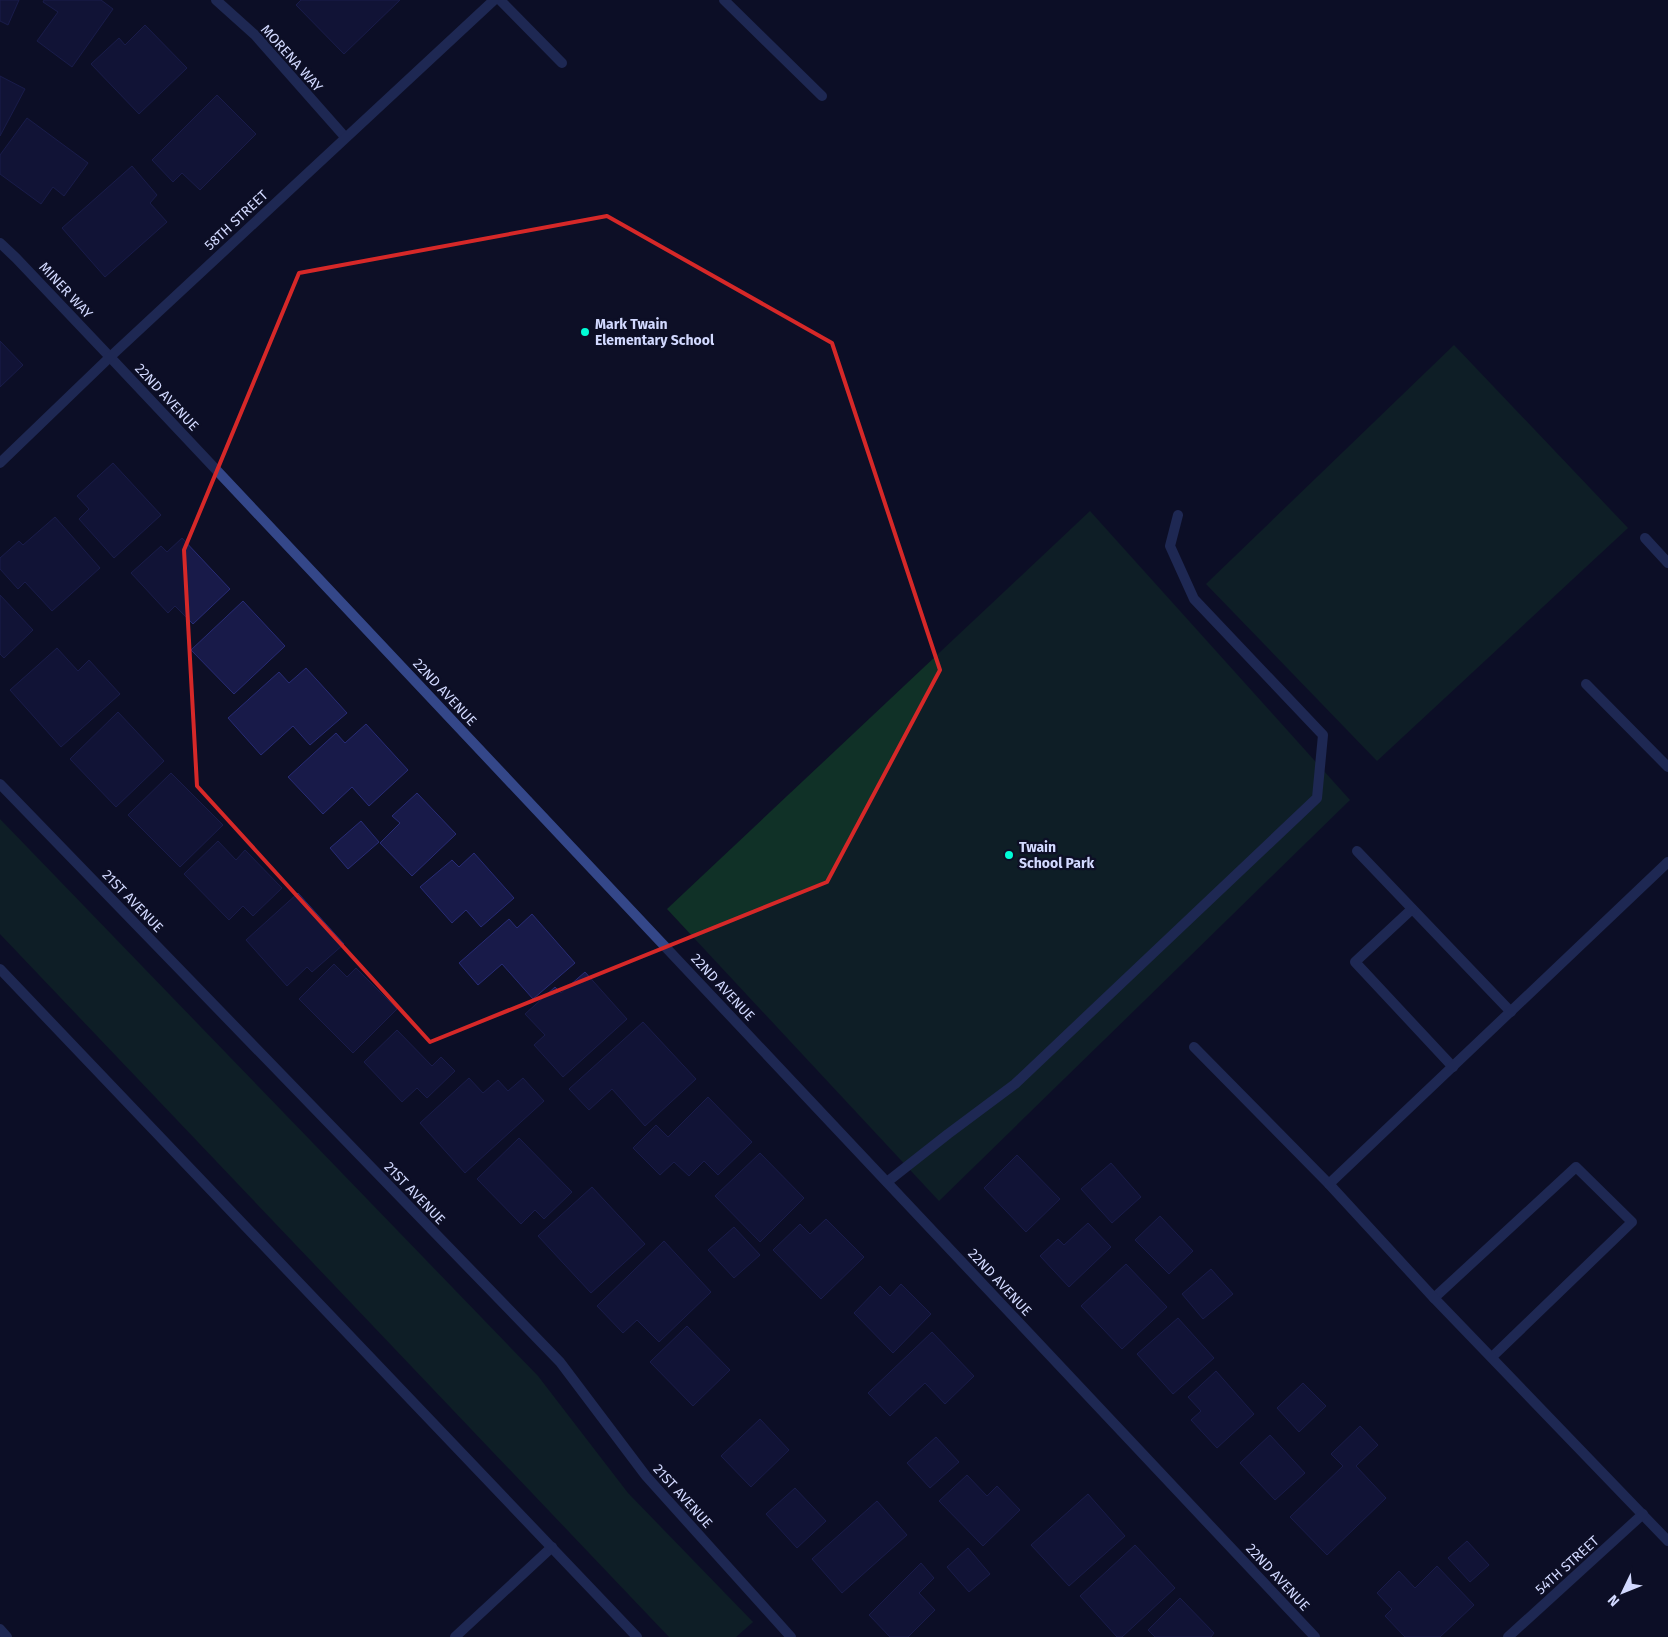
<svg xmlns="http://www.w3.org/2000/svg" width="1668" height="1637" font-family="'Fira Sans',sans-serif">
	<style>
		.green { fill: #103127 }
		.building { fill: #181a49; stroke: #282c76 }
		.lines { fill: none; stroke-linecap: round; stroke-linejoin: round }
		.service { stroke: #344789; stroke-width: 10 }
		.minor { stroke: #344789; stroke-width: 10 }
		.tertiary { stroke: #344789; stroke-width: 10 }
		.marked { fill: none; stroke: #d62828; stroke-width: 4; stroke-linejoin: round }
		.poi-dot { fill: #00fdd6; stroke: #0d0f26; stroke-width: 2 }
		.labels { text-anchor: middle; stroke-width: 4.5; stroke-linejoin: round; paint-order: stroke }
		.street-label { font-size: 14px; fill: #d2d9ff; stroke: #0d0f26 }
		.poi-label { font-size: 14px; font-weight: bold; fill: #d2d9ff; stroke: #0d0f26; text-anchor: start }
	</style>
	<rect width="100%" height="100%" fill="#0d0f26"/>
	<!-- green -->
	<g class="green">
		<path d="M1454,345L1628,528L1377,761L1206,584Z"/>
		<path d="M1090,511L1350,800L939,1201L667,909Z"/>
		<path d="M0,819L538,1376L628,1493L753,1622L736,1637H669L0,934Z"/>
	</g>
	<!-- building -->
	<g class="building">
		<path d="M0,0H19L8,25L0,21Z"/>
		<path d="M44,0H101L113,9L72,67L37,41L58,12L43,2Z"/>
		<path d="M301,0H400L344,54L296,5Z"/>
		<path d="M145,25L187,68L139,114L91,64L119,38L125,45Z"/>
		<path d="M0,76L25,89L0,136Z"/>
		<path d="M217,95L256,134L200,190L182,173L173,182L152,160Z"/>
		<path d="M27,118L88,163L64,196L53,187L41,204L0,174V155Z"/>
		<path d="M132,166L157,195L150,203L167,222L105,277L62,228Z"/>
		<path d="M0,341L23,365L0,387Z"/>
		<path d="M113,463L161,515L114,558L79,519L89,509L77,496Z"/>
		<path d="M55,517L100,568L52,611L25,582L18,589L0,569V558L19,541L23,545Z"/>
		<path d="M182,538L230,589L193,624L175,606L168,613L131,573L161,546L167,552Z"/>
		<path d="M0,595L33,630L4,658L0,654Z"/>
		<path d="M243,601L285,646L234,694L191,650Z"/>
		<path d="M57,648L78,671L89,660L120,694L61,747L10,690Z"/>
		<path d="M306,668L347,713L310,745L293,726L261,755L228,718L279,672L289,683Z"/>
		<path d="M118,712L164,761L116,807L70,759Z"/>
		<path d="M366,724L408,770L369,806L352,787L323,814L288,777L336,733L345,743Z"/>
		<path d="M171,773L223,825L180,867L128,815Z"/>
		<path d="M417,793L456,834L412,876L380,843L400,823L392,816Z"/>
		<path d="M361,821L379,842L348,869L330,848Z"/>
		<path d="M218,841L236,860L245,850L282,888L253,916L243,906L229,920L184,874Z"/>
		<path d="M474,853L514,898L481,927L466,910L452,923L420,887L452,860L459,867Z"/>
		<path d="M298,893L344,944L312,972L307,967L287,986L246,940Z"/>
		<path d="M532,914L575,963L533,999L502,964L478,985L459,963L509,919L517,928Z"/>
		<path d="M334,964L347,977L356,968L397,1009L353,1053L299,999Z"/>
		<path d="M585,972L627,1019L563,1077L534,1045L545,1035L525,1014L555,987L561,993Z"/>
		<path d="M643,1022L696,1079L645,1126L612,1089L589,1110L569,1089Z"/>
		<path d="M397,1030L432,1066L441,1057L455,1071L427,1098L417,1088L402,1102L364,1062Z"/>
		<path d="M469,1078L483,1093L498,1080L508,1091L523,1078L544,1101L465,1173L420,1123Z"/>
		<path d="M708,1097L752,1142L718,1175L704,1161L689,1176L674,1162L660,1175L633,1148L656,1125L668,1137Z"/>
		<path d="M519,1138L572,1192L544,1219L535,1210L521,1224L477,1179Z"/>
		<path d="M760,1153L804,1198L760,1242L715,1196Z"/>
		<path d="M1017,1155L1060,1199L1026,1232L984,1188Z"/>
		<path d="M1111,1163L1141,1197L1112,1223L1081,1189Z"/>
		<path d="M592,1187L645,1244L591,1293L538,1236Z"/>
		<path d="M1160,1216L1193,1251L1169,1274L1135,1240Z"/>
		<path d="M826,1219L864,1257L821,1299L773,1250L800,1224L810,1234Z"/>
		<path d="M1088,1223L1111,1247L1069,1287L1040,1256L1058,1239L1064,1245Z"/>
		<path d="M734,1227L760,1255L734,1278L708,1250Z"/>
		<path d="M664,1241L711,1292L659,1342L637,1320L623,1333L597,1306Z"/>
		<path d="M1126,1264L1167,1307L1122,1349L1081,1306Z"/>
		<path d="M1211,1269L1233,1294L1203,1319L1182,1294Z"/>
		<path d="M901,1284L931,1314L893,1353L854,1313L880,1286L890,1296Z"/>
		<path d="M1178,1318L1214,1358L1173,1394L1137,1354Z"/>
		<path d="M687,1326L730,1370L693,1406L650,1362Z"/>
		<path d="M932,1332L974,1376L945,1404L925,1383L890,1416L868,1393Z"/>
		<path d="M1216,1371L1254,1414L1217,1448L1191,1420L1201,1411L1188,1397Z"/>
		<path d="M1303,1383L1326,1406L1299,1432L1277,1408Z"/>
		<path d="M760,1419L789,1450L751,1487L721,1456Z"/>
		<path d="M1360,1426L1378,1445L1356,1466L1386,1498L1327,1555L1290,1517L1343,1466L1331,1454Z"/>
		<path d="M1270,1435L1305,1473L1275,1500L1240,1463Z"/>
		<path d="M936,1437L959,1462L930,1488L907,1463Z"/>
		<path d="M967,1475L987,1496L997,1486L1020,1510L983,1546L939,1501Z"/>
		<path d="M795,1488L826,1521L797,1548L766,1514Z"/>
		<path d="M1088,1494L1125,1536L1069,1586L1031,1545Z"/>
		<path d="M877,1501L907,1535L842,1593L812,1559Z"/>
		<path d="M1467,1541L1489,1565L1470,1582L1448,1558Z"/>
		<path d="M1135,1545L1175,1588L1122,1637H1117L1080,1596Z"/>
		<path d="M968,1548L990,1574L969,1592L947,1567Z"/>
		<path d="M921,1563L934,1578L919,1593L935,1610L908,1637H890L869,1615Z"/>
		<path d="M1437,1566L1474,1605L1440,1637H1405L1385,1616L1392,1609L1377,1593L1399,1571L1415,1588Z"/>
		<path d="M1180,1598L1214,1633L1211,1637H1155L1148,1630Z"/>
	</g>
	<g class="lines">
		<!-- service -->
		<g class="service">
			<path d="M500,0L562,63"/>
			<path d="M724,0L822,96"/>
			<path d="M1586,684L1668,767"/>
			<path d="M1357,851L1511,1012"/>
			<path d="M1412,909L1355,962L1453,1067"/>
			<path d="M1194,1047L1329,1184"/>
			<path d="M887,1182L948,1134L1015,1084L1317,798L1323,735L1194,599L1170,546L1178,515"/>
			<path d="M1434,1298L1576,1167L1632,1222L1492,1357"/>
			<path d="M455,1637L552,1547"/>
		</g>
		<!-- minor -->
		<g class="minor">
			<path d="M216,0L255,35L345,137"/>
			<path d="M0,243L16,258L110,357L1315,1637"/>
			<path d="M0,463L110,357L494,0"/>
			<path d="M1645,538L1668,563"/>
			<path d="M1668,862L1329,1184L1434,1298L1668,1541"/>
			<path d="M0,1629L7,1637"/>
			<path d="M1508,1637L1643,1514"/>
		</g>
		<!-- tertiary -->
		<g class="tertiary">
			<path d="M0,784L560,1362L646,1476L791,1637"/>
			<path d="M0,969L637,1637"/>
		</g>
	</g>
	<!-- marked area -->
	<path d="M0 0H1668V1637H0ZM607,216L832,343L940,670L827,882L430,1042L197,786L184,550L299,273Z" fill="#0d0f26" fill-opacity=".55" fill-rule="evenodd"/>
	<path class="marked" d="M607,216L832,343L940,670L827,882L430,1042L197,786L184,550L299,273Z"/>
	<!-- markers -->
	<g class="poi-dot">
		<circle cx="585" cy="332" r="5"/>
		<circle cx="1009" cy="855" r="5"/>
	</g>
	<g class="labels">
		<!-- street labels -->
		<g class="street-label">
			<text transform="translate(292 58) rotate(48)" y="5">MORENA WAY</text>
			<text transform="translate(236 220) rotate(-43)" y="5">58TH STREET</text>
			<text transform="translate(66 290) rotate(47)" y="5">MINER WAY</text>
			<text transform="translate(167 397) rotate(47)" y="5">22ND AVENUE</text>
			<text transform="translate(445 692) rotate(47)" y="5">22ND AVENUE</text>
			<text transform="translate(133 901) rotate(46)" y="5">21ST AVENUE</text>
			<text transform="translate(723 987) rotate(47)" y="5">22ND AVENUE</text>
			<text transform="translate(415 1193) rotate(46)" y="5">21ST AVENUE</text>
			<text transform="translate(1000 1282) rotate(47)" y="5">22ND AVENUE</text>
			<text transform="translate(683 1496) rotate(48)" y="5">21ST AVENUE</text>
			<text transform="translate(1567 1565) rotate(-42)" y="5">54TH STREET</text>
			<text transform="translate(1278 1577) rotate(47)" y="5">22ND AVENUE</text>
		</g>
		<!-- poi labels -->
		<g class="poi-label">
			<text x="595" y="329">Mark Twain<tspan x="595" dy="16">Elementary School</tspan></text>
			<text x="1019" y="852">Twain<tspan x="1019" dy="16">School Park</tspan></text>
		</g>
	</g>
	<!-- north arrow -->
	<g transform="translate(1623 1592) rotate(227)" stroke="#0d0f26" stroke-width="4" paint-order="stroke">
	<path d="M0-4L9 19L0 12L-9 19Z" fill="#d2d9ff"/>
	<text y="-8" font-size="14" font-weight="bold" text-anchor="middle" fill="#d2d9ff">N</text>
	</g>
</svg>
